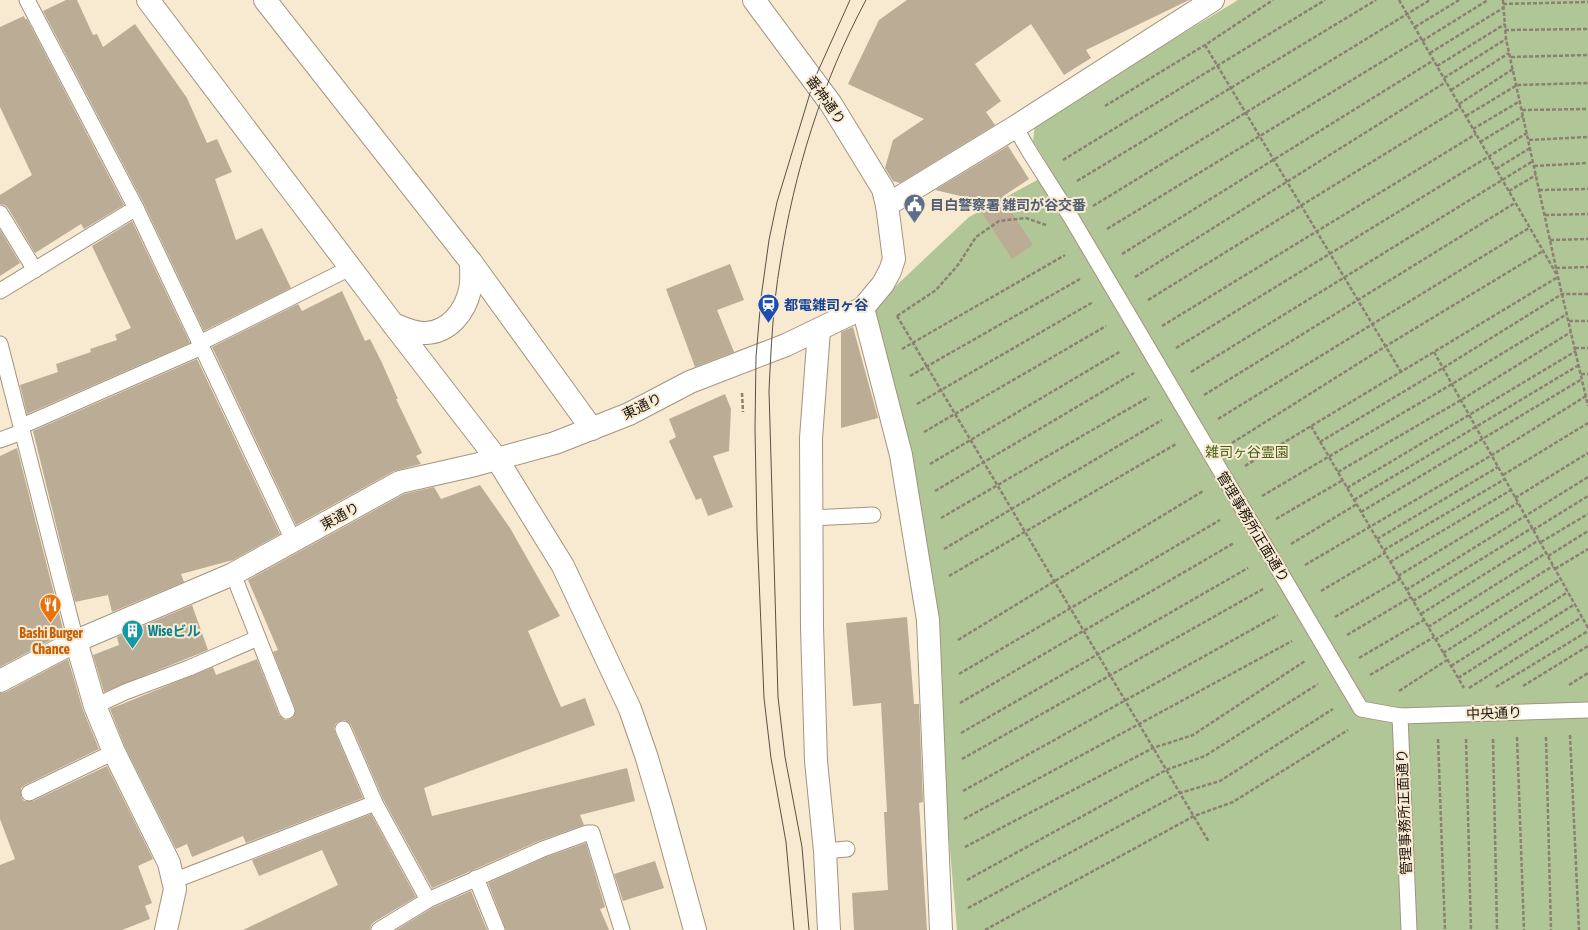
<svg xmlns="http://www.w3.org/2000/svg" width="1588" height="930" font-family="'Asap Condensed','Noto Sans JP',sans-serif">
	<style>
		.green { fill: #b0c697 }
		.building { fill: #baac95 }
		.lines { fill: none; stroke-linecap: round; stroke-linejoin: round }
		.service-casing { stroke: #a2947e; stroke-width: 17 }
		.minor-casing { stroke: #a2947e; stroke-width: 24 }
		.path { stroke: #8b8171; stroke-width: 2.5; stroke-dasharray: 4 2; stroke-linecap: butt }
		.service { stroke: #fff; stroke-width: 15 }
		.minor { stroke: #fff; stroke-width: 22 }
		.tram { stroke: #595244; stroke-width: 1 }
		.labels { text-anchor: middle; stroke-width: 4; stroke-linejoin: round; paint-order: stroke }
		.street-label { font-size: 14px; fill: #1c170e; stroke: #f8e9d1 }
		.service-label { font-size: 14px; font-weight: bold; fill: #4e5e75; stroke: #f8e9d1; text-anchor: start }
		.transit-label { font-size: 14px; font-weight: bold; fill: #164399; stroke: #f8e9d1; text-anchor: start }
		.park-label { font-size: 14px; fill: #45621a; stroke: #f8e9d1 }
		.culture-label { font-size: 14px; font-weight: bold; fill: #0d838f; stroke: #f8e9d1; text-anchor: start }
		.food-label { font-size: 14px; font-weight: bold; fill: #c56008; stroke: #f8e9d1 }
	</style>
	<rect width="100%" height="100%" fill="#f8e9d1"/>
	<!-- green -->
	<path class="green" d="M1238,0H1588V930H957L927,586L872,312L883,298L969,217L1052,172L1033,141L1035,123Z"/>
	<!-- building -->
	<g class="building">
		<path d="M66,0H77L93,35L97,34L103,47L135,24L187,98L207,143L217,139L232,172L215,179L236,240L262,228L291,288L204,331L144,204L43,11Z"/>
		<path d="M907,0H1189L1086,50L1091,58L1064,75L1031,24L975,64L1001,101L986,112L995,125L900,183L893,181L885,168L893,140L924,119L848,84L879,20Z"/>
		<path d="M24,16L25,19H27L124,205L84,229L81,224L35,253L8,208L5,205L0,204V195L32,175L0,107V27Z"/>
		<path d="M1008,146L1029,179L1002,197L1033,245L1012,259L973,199L935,190Z"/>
		<path d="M132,221L190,343L27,414L20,385L58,372L56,364L91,352L90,349L117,340L115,335L131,328L92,246Z"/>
		<path d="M0,230L20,263L0,276Z"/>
		<path d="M730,264L744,300L717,310L734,352L695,367L666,289Z"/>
		<path d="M342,291L365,341L370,339L382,363L398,399H396L422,453L416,456L421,464L394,471L296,525L212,347L298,304L302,311Z"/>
		<path d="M853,327L878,418L841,428V332Z"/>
		<path d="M197,359L280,534L233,560L181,574L184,582L112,612L108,595L75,602L33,431Z"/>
		<path d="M725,394L731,409L729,451L713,456L733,507L708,516L701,498L696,500L669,441L676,437L669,419Z"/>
		<path d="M17,448L64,633L0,667V456Z"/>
		<path d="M480,485L510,528L560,616L528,631L561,707L585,698L595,725L424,788L432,816L627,768L635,801L580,815L584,825L539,841L432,888L383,799L351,725L348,722L344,720L336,723L334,728L335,732L363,798L246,843L243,836L192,857L187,844L176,849L125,747L110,709L213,667L216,675L257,659L279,715L285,720L291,719L294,716L295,708L273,652L278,650L248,580L404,494L434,487L441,499Z"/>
		<path d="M192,605L208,650L104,692L93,655L119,645L117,637Z"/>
		<path d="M907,617L914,704H919L923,802L919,803L927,930H854L852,893L888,890L884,812H887L881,703L853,706L846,623Z"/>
		<path d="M68,659L83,710L99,749L25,785L21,788V797L24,801H33L107,766L153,859L138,866L152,903L145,906L150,919L122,930H0V865L15,859L0,819V693L6,692Z"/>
		<path d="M371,814L416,897L374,922L371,925L370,930H243L338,885L322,850L259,876L252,860Z"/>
		<path d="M586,843L605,907L600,909L609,930H506L488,883L546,857Z"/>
		<path d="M655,861L664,888L623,901L614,874Z"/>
		<path d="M471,891L487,930H396L432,908Z"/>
	</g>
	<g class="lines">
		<defs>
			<g id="service">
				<path d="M27,0L136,208L294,542"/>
				<path d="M1015,127L1029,151L1072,219L1361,709L1400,716L1409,930"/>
				<path d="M0,213L35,270"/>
				<path d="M0,291L136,208"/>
				<path d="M200,343L350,268"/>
				<path d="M0,344L76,641"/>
				<path d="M22,426L202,347"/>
				<path d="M0,440L22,432"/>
				<path d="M811,518L873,515"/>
				<path d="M233,574L287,711"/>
				<path d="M95,706L125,692L189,668L258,638"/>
				<path d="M1400,716L1588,710"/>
				<path d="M29,793L114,752"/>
				<path d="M375,803L428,900"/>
				<path d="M825,851L847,849"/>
				<path d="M476,878L497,930"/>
				<path d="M173,881L375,803L343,729"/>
				<path d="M379,930L428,900L543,849L587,833H592L622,930"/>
			</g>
			<g id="minor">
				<path d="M148,0L393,324L497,459L563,566L630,709L646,755L662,809L695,930"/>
				<path d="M265,0L471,262L592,429"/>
				<path d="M754,0L831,104L883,189L887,205"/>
				<path d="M863,308L901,455L928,620L941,930"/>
				<path d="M393,324C403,328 415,334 426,333C449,332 465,312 470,290C472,282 471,271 471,262"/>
				<path d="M819,330L811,438L812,627L816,761L825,851L829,930"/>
				<path d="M76,641L95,706L114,752L169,863L175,889L166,930"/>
				<path d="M0,681L76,641L233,574L400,482L475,465L555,443L629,414L690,382L786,345L863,308L883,284L890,271L894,259L887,205L1015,127L1213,0"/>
			</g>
		</defs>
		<!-- service casing -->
		<use href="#service" class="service-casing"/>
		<!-- minor casing -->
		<use href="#minor" class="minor-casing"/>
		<!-- path -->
		<g class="path">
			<path d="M1399,0L1557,275"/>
			<path d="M1503,0L1506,39L1558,277L1588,406"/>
			<path d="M1503,4L1588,2"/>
			<path d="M1415,27L1459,0"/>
			<path d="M1505,30L1588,29"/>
			<path d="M1422,41L1488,0"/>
			<path d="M1205,45L1401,372"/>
			<path d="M1430,53L1503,8"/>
			<path d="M1511,57L1588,55"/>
			<path d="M1437,66L1505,24"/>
			<path d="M1444,78L1506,39"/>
			<path d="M1451,90L1509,53"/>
			<path d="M1459,104L1513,69"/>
			<path d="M1105,106L1205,45L1273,0"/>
			<path d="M1522,110L1588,109"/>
			<path d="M1466,116L1517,85L1588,83"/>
			<path d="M1473,129L1520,101"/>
			<path d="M1529,140L1588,137"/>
			<path d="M1480,142L1523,116"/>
			<path d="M1063,160L1325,0"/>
			<path d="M1534,166L1588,163"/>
			<path d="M1496,169L1530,148"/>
			<path d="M1077,181L1376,0"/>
			<path d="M1539,190L1588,189"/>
			<path d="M1509,191L1536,175"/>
			<path d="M1093,206L1430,0"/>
			<path d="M1545,215L1588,214"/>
			<path d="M1107,229L1421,38"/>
			<path d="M1550,240L1588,239"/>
			<path d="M1122,254L1434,60"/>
			<path d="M1556,268L1588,267"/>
			<path d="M1135,277L1446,82"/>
			<path d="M1148,300L1461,107"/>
			<path d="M789,312L790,297"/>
			<path d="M897,316L1209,842"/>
			<path d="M897,316L936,290L958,265L976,237L999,221L1026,218L1046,225"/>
			<path d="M1569,321H1588"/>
			<path d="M1162,326L1476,134"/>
			<path d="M1176,348L1527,133"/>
			<path d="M1575,348H1588"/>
			<path d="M902,349L1065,255"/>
			<path d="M1434,352L1588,628"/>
			<path d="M1191,372L1533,161"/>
			<path d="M1581,374H1588"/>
			<path d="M910,376L1080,279"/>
			<path d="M742,393L743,412"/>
			<path d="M1204,395L1515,203"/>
			<path d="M917,404L1093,302"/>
			<path d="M1218,419L1529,228"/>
			<path d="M1311,426L1464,688"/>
			<path d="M924,432L1106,326"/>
			<path d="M1320,442L1443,368L1562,294H1588"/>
			<path d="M1232,443L1386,346L1543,251"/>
			<path d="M930,464L1121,351"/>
			<path d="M1245,466L1558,277"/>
			<path d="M1338,472L1461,400L1571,332"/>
			<path d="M1503,475L1588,423"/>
			<path d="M1347,488L1576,351"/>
			<path d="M935,491L1134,373"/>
			<path d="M1262,496L1452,384L1567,314"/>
			<path d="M1515,498L1588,453"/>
			<path d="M1354,500L1579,365"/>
			<path d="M1361,512L1582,379"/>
			<path d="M941,518L1149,397"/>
			<path d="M1276,519L1343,480"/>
			<path d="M1533,530L1588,496"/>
			<path d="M1377,539L1498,467"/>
			<path d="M1541,542L1588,514"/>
			<path d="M1291,544L1357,504"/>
			<path d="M944,549L1162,420"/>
			<path d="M1384,550L1505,479"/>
			<path d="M1548,556L1588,531"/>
			<path d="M1390,562L1511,490"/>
			<path d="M1305,565L1492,455L1586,396"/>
			<path d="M1555,569L1588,549"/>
			<path d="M949,576L1176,444"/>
			<path d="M1398,576L1518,503"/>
			<path d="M1406,590L1588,477"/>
			<path d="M1321,591L1385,553"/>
			<path d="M1413,601L1532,528"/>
			<path d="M1421,614L1539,540"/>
			<path d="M1335,617L1400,579"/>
			<path d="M1428,627L1546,553"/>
			<path d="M1347,635L1411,597"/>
			<path d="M958,640L1203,491"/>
			<path d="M1435,640L1553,566"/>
			<path d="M1443,653L1561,579"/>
			<path d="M1359,658L1424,620"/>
			<path d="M1451,666L1568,592"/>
			<path d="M959,674L1220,520"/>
			<path d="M1370,675L1434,637"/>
			<path d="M1458,678L1575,604"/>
			<path d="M1569,685L1588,673"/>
			<path d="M1523,686L1588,646"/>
			<path d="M1496,687L1588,631"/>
			<path d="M1469,688L1582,617"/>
			<path d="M1399,691L1447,660"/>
			<path d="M960,703L1234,543"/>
			<path d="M961,733L1248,568"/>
			<path d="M1570,735L1579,930"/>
			<path d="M1517,737L1524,930"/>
			<path d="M1546,737L1551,930"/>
			<path d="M1438,739L1445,930"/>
			<path d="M1466,739L1471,930"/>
			<path d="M1493,739L1497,930"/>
			<path d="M962,759L1263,589"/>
			<path d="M963,791L1278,615"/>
			<path d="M964,819L1292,641"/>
			<path d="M965,847L1153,748L1193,735L1305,661"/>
			<path d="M967,880L1166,770L1205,756L1318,684"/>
			<path d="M968,908L1180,793L1220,781L1333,709"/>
			<path d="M985,930L1194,816L1233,802L1348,730"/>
		</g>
		<!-- service -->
		<use href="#service" class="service"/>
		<!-- minor -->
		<use href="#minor" class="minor"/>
		<!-- tram -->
		<g class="tram">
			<path d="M794,930L786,842L771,758L764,698L757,530L755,429L756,357L761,298L769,240L777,202L814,80L850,0"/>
			<path d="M809,930L802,847L785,757L778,697L769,391C771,349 773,305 780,264C794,172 822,82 866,0"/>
		</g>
	</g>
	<!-- icons -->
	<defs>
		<symbol id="civic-pin" viewBox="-11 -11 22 30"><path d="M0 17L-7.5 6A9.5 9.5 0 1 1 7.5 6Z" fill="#5c6f8a" stroke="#f8e9d1"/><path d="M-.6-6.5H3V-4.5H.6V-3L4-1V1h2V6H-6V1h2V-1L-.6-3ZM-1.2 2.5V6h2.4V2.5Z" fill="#fff"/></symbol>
		<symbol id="station-pin" viewBox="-11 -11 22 30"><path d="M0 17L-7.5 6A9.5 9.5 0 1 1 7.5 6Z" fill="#1a4fb4" stroke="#f8e9d1"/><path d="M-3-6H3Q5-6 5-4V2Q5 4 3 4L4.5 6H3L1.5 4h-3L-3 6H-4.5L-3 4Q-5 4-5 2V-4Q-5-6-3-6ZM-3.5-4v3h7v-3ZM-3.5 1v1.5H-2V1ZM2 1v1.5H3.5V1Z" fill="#fff"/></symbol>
		<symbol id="restaurant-pin" viewBox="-11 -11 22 30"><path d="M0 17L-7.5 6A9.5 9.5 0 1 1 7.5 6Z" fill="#e8710a" stroke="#f8e9d1"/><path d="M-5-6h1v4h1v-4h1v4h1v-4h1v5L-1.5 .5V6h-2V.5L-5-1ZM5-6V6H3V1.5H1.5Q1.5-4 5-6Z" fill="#fff"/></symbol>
		<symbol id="building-pin" viewBox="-11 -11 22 30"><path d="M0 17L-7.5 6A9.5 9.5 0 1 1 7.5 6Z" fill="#0f9aa8" stroke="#f8e9d1"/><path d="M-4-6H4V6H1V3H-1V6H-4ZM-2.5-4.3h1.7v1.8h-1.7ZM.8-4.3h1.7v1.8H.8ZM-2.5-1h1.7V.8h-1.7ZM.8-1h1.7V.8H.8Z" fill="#fff"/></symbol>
	</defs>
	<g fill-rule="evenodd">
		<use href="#civic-pin" x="902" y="192" width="25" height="34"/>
		<use href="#station-pin" x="756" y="292" width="25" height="34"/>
		<use href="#restaurant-pin" x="38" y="592" width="25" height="34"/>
		<use href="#building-pin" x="120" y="618" width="25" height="34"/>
	</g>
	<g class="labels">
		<!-- street labels -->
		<g class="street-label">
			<text transform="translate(826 100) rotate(55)" y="5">番神通り</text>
			<text transform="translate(642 406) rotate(-26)" y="5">東通り</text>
			<text transform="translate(340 516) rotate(-29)" y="5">東通り</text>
			<text transform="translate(1253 527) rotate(59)" y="5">管理事務所正面通り</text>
			<text transform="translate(1494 713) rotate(-2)" y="5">中央通り</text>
			<text transform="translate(1404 812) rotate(-92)" y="5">管理事務所正面通り</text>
		</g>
		<!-- service labels -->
		<g class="service-label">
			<text x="930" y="210">目白警察署 雑司が谷交番</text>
		</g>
		<!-- transit labels -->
		<g class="transit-label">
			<text x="784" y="310">都電雑司ヶ谷</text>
		</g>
		<!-- park labels -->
		<g class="park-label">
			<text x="1247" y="457">雑司ヶ谷霊園</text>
		</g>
		<!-- culture labels -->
		<g class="culture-label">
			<text x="148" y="636">Wiseビル</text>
		</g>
		<!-- food labels -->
		<g class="food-label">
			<text x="51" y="638">Bashi Burger<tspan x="51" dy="16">Chance</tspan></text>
		</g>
	</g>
</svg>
